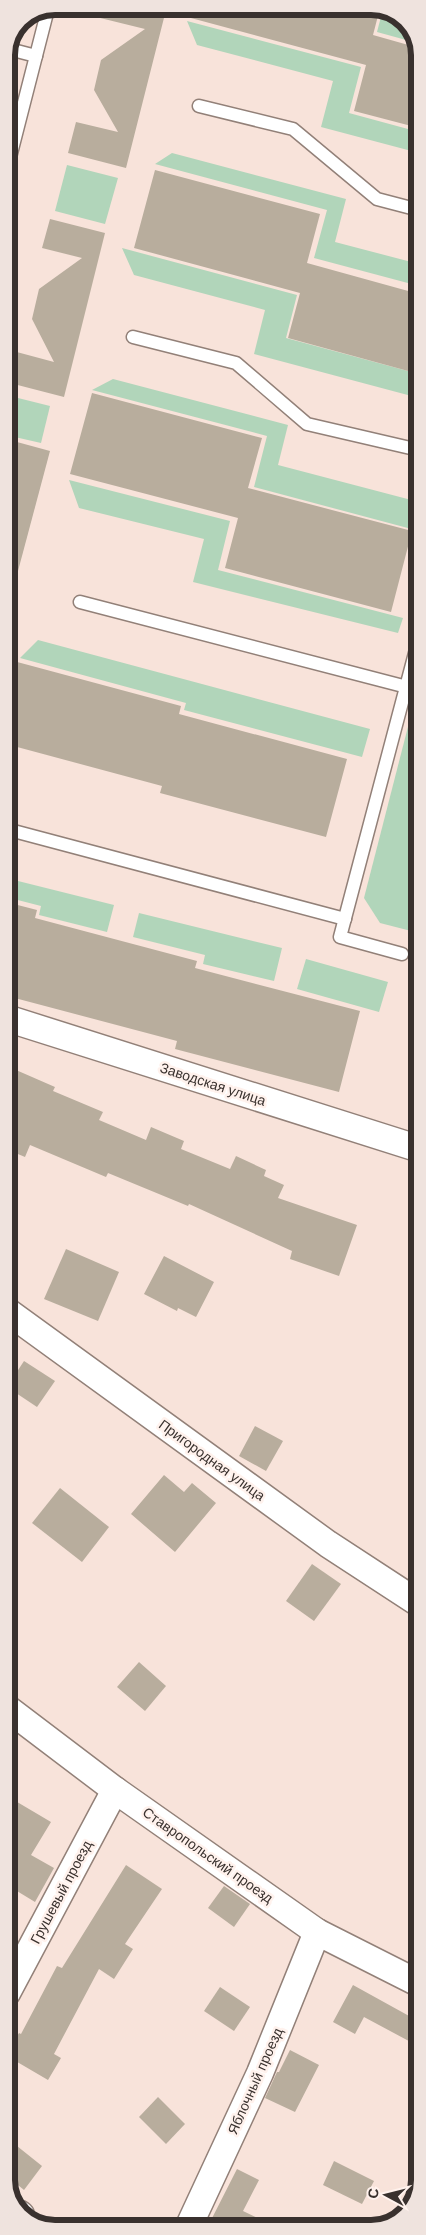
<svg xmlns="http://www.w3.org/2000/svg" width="426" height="2235" font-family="Arial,sans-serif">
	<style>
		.green { fill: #b1d5ba }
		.building { fill: #b8ad9d }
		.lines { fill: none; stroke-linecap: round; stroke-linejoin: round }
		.service-casing { stroke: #928078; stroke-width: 15 }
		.minor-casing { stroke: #928078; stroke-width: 29 }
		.service { stroke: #fff; stroke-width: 12 }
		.minor { stroke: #fff; stroke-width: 26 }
		.labels { text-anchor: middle; stroke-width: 5; stroke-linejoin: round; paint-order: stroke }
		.street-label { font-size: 14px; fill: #39312e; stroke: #fff2ed }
		.rim { fill: none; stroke: #39312e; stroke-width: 6 }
	</style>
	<rect width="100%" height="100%" fill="#f8e3da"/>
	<!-- green -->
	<g class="green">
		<path d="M383,9L405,20L417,43L377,32Z"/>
		<path d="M187,21L361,67L349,113L419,132V153L321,127L333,81L197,45Z"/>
		<path d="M172,153L346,199L335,242L419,264V286L314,258L327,210L155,164Z"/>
		<path d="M67,165L118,178L105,224L55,211Z"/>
		<path d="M122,248L297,295L286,338L419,374V398L254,354L265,310L134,275Z"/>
		<path d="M113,379L288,425L278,465L419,502V531L254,487L267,436L92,390Z"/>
		<path d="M6,395L50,406L41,443L6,435Z"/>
		<path d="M69,480L230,521L218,570L403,618L398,633L193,582L204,539L79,508Z"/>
		<path d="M38,640L370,729L362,757L184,710L186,703L20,658Z"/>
		<path d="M411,715L419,717V916L415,932L380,923L364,898Z"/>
		<path d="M6,878L114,905L107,932L39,915L41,906L6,897Z"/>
		<path d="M139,913L282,948L274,981L203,964L205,955L133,937Z"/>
		<path d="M306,959L388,982L379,1012L297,989Z"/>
	</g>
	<!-- building -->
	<g class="building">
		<path d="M89,6H167L126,168L68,153L76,122L118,132L94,90L101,60L145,29L88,15Z"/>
		<path d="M177,6L380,8L373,35L419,48V128L354,111L366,65L176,14Z"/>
		<path d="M155,170L320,214L307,263L419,294V374L288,338L300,293L134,248Z"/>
		<path d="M50,219L105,233L64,397L6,382L13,351L54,362L32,319L39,289L82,258L42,248Z"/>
		<path d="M92,393L262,438L248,488L412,531L391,612L225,568L238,518L70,474Z"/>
		<path d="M6,439L50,451L14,586L6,585Z"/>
		<path d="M6,659L181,706L179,714L347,759L326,837L160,793L162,786L6,744Z"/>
		<path d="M6,902L37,910L35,918L197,961L195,968L360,1011L339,1092L175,1049L177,1041L11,997L13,990L6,988Z"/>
		<path d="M16,1070L55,1087L53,1091L103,1112L99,1120L146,1140L151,1127L184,1141L181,1149L230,1169L236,1156L266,1170L264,1176L284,1185L278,1198L357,1225L339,1276L290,1259L292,1251L189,1204L188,1206L108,1173L106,1177L30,1145L25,1157L6,1149V1093Z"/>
		<path d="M66,1249L119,1272L98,1321L44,1299Z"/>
		<path d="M164,1256L214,1282L196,1317L178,1308L177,1311L144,1294Z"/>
		<path d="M24,1361L55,1381L37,1407L7,1387Z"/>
		<path d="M255,1426L283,1441L266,1471L239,1456Z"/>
		<path d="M164,1475L184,1492L192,1483L216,1503L175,1552L131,1514Z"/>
		<path d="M60,1488L109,1527L82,1562L32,1523Z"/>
		<path d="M312,1564L341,1584L314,1621L286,1601Z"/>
		<path d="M139,1662L166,1686L145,1711L117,1687Z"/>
		<path d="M7,1796L51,1822L31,1855L54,1868L35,1902L12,1888L7,1897Z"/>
		<path d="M126,1865L162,1889L125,1944L133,1949L114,1979L99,1969L54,2054L61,2058L48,2080L7,2056V2053L19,2033L21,2034L57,1966L62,1968Z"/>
		<path d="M224,1886L250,1904L234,1927L208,1908Z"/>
		<path d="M353,1985L420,2022V2047L364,2017L355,2034L333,2022Z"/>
		<path d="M220,1987L250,2007L234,2031L204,2011Z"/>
		<path d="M290,2050L319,2065L295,2112L265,2098L277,2072H279Z"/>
		<path d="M158,2097L185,2124L166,2144L139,2117Z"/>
		<path d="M7,2138L42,2166L24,2190L7,2176Z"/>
		<path d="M334,2161L374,2181L362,2204L323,2185Z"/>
		<path d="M237,2169L259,2180L243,2211L278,2228H207Z"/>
	</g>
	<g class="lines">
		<defs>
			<g id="service">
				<path d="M9,49L36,56"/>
				<path d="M199,106L293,129L377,199L419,210"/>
				<path d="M6,173L48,9"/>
				<path d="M133,337L236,363L307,424L419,450"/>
				<path d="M80,602L407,687"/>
				<path d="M6,829L345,919"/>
				<path d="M402,954L340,937L419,638"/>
			</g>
			<g id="minor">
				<path d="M6,1018L420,1149"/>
				<path d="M7,1311L328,1544L420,1604"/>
				<path d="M7,1708L115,1790L317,1932L420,1984"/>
				<path d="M7,1993L115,1790"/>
				<path d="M20,2214L21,2215"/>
				<path d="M188,2228L260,2073L317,1932"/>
			</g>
		</defs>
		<!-- service casing -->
		<use href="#service" class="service-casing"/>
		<!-- minor casing -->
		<use href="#minor" class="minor-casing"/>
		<!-- service -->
		<use href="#service" class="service"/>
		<!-- minor -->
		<use href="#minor" class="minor"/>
	</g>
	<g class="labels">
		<!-- street labels -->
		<g class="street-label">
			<text transform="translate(213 1084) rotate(18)" y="5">Заводская улица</text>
			<text transform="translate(212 1460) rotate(36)" y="5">Пригородная улица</text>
			<text transform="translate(208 1855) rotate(35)" y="5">Ставропольский проезд</text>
			<text transform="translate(61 1892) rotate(-62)" y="5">Грушевый проезд</text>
			<text transform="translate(255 2081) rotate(-66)" y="5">Яблочный проезд</text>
		</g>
	</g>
	<!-- crop -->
	<path d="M0 0H426V2235H0ZM55 15H371A40 40 0 0 1 411 55V2180A40 40 0 0 1 371 2220H55A40 40 0 0 1 15 2180V55A40 40 0 0 1 55 15Z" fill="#efe3de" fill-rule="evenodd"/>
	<path class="rim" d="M55 15H371A40 40 0 0 1 411 55V2180A40 40 0 0 1 371 2220H55A40 40 0 0 1 15 2180V55A40 40 0 0 1 55 15Z"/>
	<!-- north arrow -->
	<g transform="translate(386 2195) rotate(277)" stroke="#fff2ed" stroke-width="4" paint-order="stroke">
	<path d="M0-4L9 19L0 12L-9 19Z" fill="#39312e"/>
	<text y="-8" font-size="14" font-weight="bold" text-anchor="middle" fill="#39312e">С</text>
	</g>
</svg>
